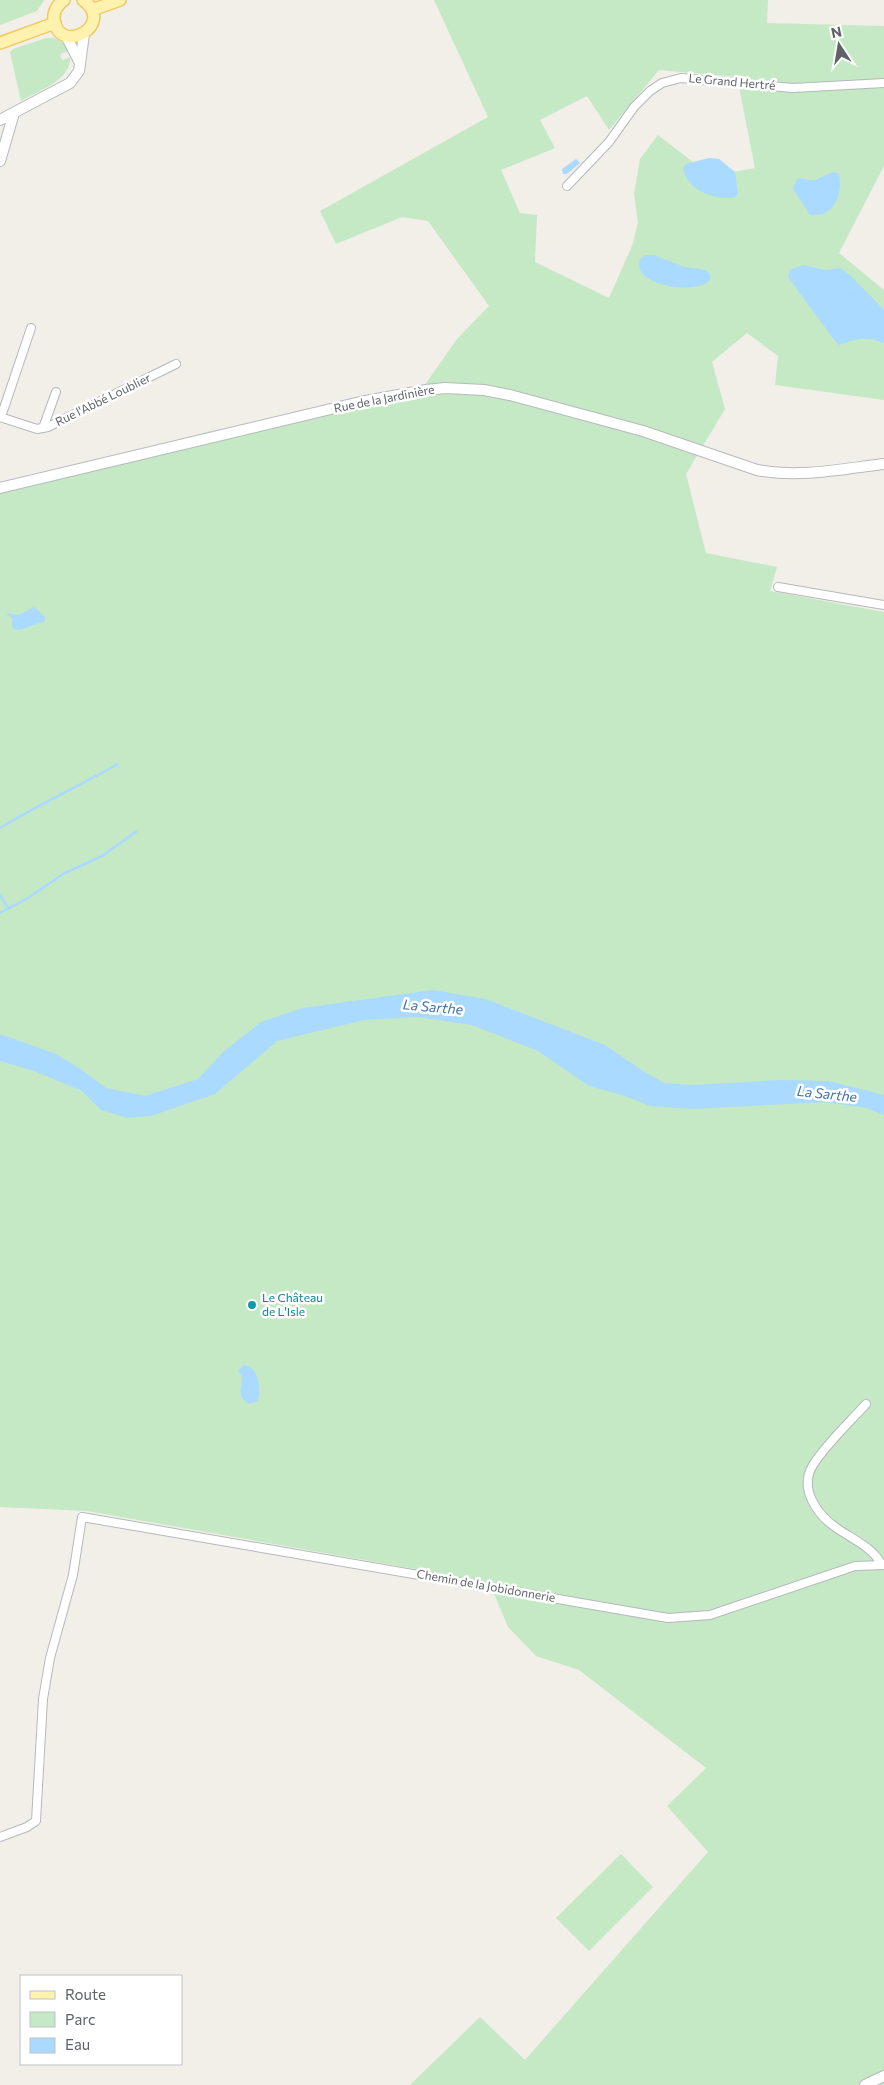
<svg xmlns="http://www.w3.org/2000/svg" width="884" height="2085" font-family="Commissioner,sans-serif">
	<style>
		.green { fill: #c5e8c5; fill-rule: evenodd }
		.water { fill: #aadaff }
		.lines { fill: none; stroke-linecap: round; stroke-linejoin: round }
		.stream { stroke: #aadaff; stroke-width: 2.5 }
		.street-casing { stroke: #b5b8bc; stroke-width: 10 }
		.secondary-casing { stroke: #b6babf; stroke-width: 12 }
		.primary-casing { stroke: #f2c960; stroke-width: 14 }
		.street { stroke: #fff; stroke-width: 8 }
		.secondary { stroke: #fff; stroke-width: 10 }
		.primary { stroke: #fff2af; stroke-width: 11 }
		.culture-dot { fill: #0f9aa8; stroke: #fff; stroke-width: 2 }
		.labels { text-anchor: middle; stroke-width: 5; stroke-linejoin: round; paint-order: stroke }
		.street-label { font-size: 12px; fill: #5f6368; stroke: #fff }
		.culture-label { font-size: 12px; fill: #0d838f; stroke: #fff; text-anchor: start }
		.water-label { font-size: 14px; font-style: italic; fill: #4174aa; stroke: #fff }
	</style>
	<rect width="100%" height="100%" fill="#f1efe8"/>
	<!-- green -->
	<g class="green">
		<path d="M0,0H44L37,11L0,25Z"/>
		<path d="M434,0H768L767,23L884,26V166L839,253L884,290V400L775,385L778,356L747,333L712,362L725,409L686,474L706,553L777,567L770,591L884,612V2085H410L480,2017L525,2060L708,1852L667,1806L706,1768L579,1670L536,1656L508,1627L489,1582L87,1511L0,1507V488L211,431L349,406L422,389L457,339L489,306L428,221L402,217L336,244L320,211L488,117ZM659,70L737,77L755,168L711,176L658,135L640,159L634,194L638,223L632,246L609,298L535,262L537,215L520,213L501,170L555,148L540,120L587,96L609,130Z"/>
		<path d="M46,38H54L67,45L68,52L62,53L60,57L63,60L70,57C72,80 37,91 21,101L10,52L13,49Z"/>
		<path d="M621,1854L653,1887L589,1951L556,1918Z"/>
	</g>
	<!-- water -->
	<g class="water">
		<path d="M709,158L719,159L735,172L738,194L734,198C713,199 687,191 683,168L686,164Z"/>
		<path d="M576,159L580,163L567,174H563L562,169Z"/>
		<path d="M834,172L839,174C843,195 834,218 810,215L793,189L797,179L802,178C816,185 821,175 834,172Z"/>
		<path d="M646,255H654L685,267L706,270L710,274V280C699,295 630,287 640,259Z"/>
		<path d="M803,265L826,270L840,268L851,276L884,310V343C867,336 856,338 839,345L835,341L788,277L790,270Z"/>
		<path d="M34,607L45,617V621L20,630L14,629L12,626V618L6,613L19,615Z"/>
		<path d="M433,990L485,999L605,1045L643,1071L664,1083L694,1085L779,1080L829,1081L884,1095V1115L866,1108L825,1102L692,1109L650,1106L625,1096L589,1086L538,1051L472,1025L418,1017L364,1020L277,1041L215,1094L151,1116L128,1118L101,1110L82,1091L34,1071L0,1061V1034L56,1054L82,1070L106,1088L145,1096L198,1079L224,1051L261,1022L302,1008Z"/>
		<path d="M243,1365C259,1366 261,1389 258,1401L249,1404C236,1395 242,1390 242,1376L238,1371Z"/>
	</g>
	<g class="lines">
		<!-- stream -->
		<g class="stream">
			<path d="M0,828C38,805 79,786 118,764"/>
			<path d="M0,895L8,908"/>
			<path d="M0,913L28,898L63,874L102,856L137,831"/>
		</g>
		<defs>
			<g id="street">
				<path d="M567,186L609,142L634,107L650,91L662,83L681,78L793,88L884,83"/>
				<path d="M0,417L37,429L48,427L176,364"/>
				<path d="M1,417L31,328"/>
				<path d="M43,428L56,392"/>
				<path d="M778,587L884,605"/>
				<path d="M866,1404C849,1423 826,1444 813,1465C798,1489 818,1516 838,1529C853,1539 873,1548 882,1565"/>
				<path d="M0,1837L27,1827L36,1821L43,1699L50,1658L73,1575L82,1517L668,1618L710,1615L855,1566L884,1565"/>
			</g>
			<g id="secondary">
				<path d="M66,36L80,63"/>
				<path d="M0,120L70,83L79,71L84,34"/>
				<path d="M0,161L14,113"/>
				<path d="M0,488L360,402L426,390L445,388L484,390L510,395L643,431L757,470C799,478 842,469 884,464"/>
				<path d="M865,2085L884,2076"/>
			</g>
			<g id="primary">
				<path d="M64,0C57,5 53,11 54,20C60,57 117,24 83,0"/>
				<path d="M92,10L120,0"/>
				<path d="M0,43L55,23"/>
			</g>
		</defs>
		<!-- street casing -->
		<use href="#street" class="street-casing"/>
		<!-- secondary casing -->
		<use href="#secondary" class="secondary-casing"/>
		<!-- primary casing -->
		<use href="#primary" class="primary-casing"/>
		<!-- street -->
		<use href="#street" class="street"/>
		<!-- secondary -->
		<use href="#secondary" class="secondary"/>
		<!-- primary -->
		<use href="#primary" class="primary"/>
	</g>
	<!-- markers -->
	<circle class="culture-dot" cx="252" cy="1305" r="5"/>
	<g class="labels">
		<!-- street labels -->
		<g class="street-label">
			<text transform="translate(732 82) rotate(5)" y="4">Le Grand Hertré</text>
			<text transform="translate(384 399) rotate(-11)" y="4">Rue de la Jardinière</text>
			<text transform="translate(103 400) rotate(-26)" y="4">Rue l'Abbé Loublier</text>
			<text transform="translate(486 1586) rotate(10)" y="4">Chemin de la Jobidonnerie</text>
		</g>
		<!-- culture labels -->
		<g class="culture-label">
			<text x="262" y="1302">Le Château<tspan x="262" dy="14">de L'Isle</tspan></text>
		</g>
		<!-- water labels -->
		<g class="water-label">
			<text transform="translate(433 1007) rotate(5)" y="5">La Sarthe</text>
			<text transform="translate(827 1094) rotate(6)" y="5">La Sarthe</text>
		</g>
	</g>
	<!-- legend -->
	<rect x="20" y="1975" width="162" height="90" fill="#ffffff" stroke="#bfc1c3"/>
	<rect x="30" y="1991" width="25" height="8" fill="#fff2af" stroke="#bfc1c3"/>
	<text x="65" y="2000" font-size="15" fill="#5f6368">Route</text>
	<rect x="30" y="2012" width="25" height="15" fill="#c5e8c5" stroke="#bfc1c3"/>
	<text x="65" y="2025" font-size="15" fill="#5f6368">Parc</text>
	<rect x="30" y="2038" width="25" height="15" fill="#aadaff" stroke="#bfc1c3"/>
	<text x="65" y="2050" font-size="15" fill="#5f6368">Eau</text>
	<!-- north arrow -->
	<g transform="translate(839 45) rotate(348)" stroke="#ffffff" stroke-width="4" paint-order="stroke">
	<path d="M0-4L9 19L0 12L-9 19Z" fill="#5f6368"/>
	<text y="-8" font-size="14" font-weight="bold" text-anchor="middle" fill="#5f6368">N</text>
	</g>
</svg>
